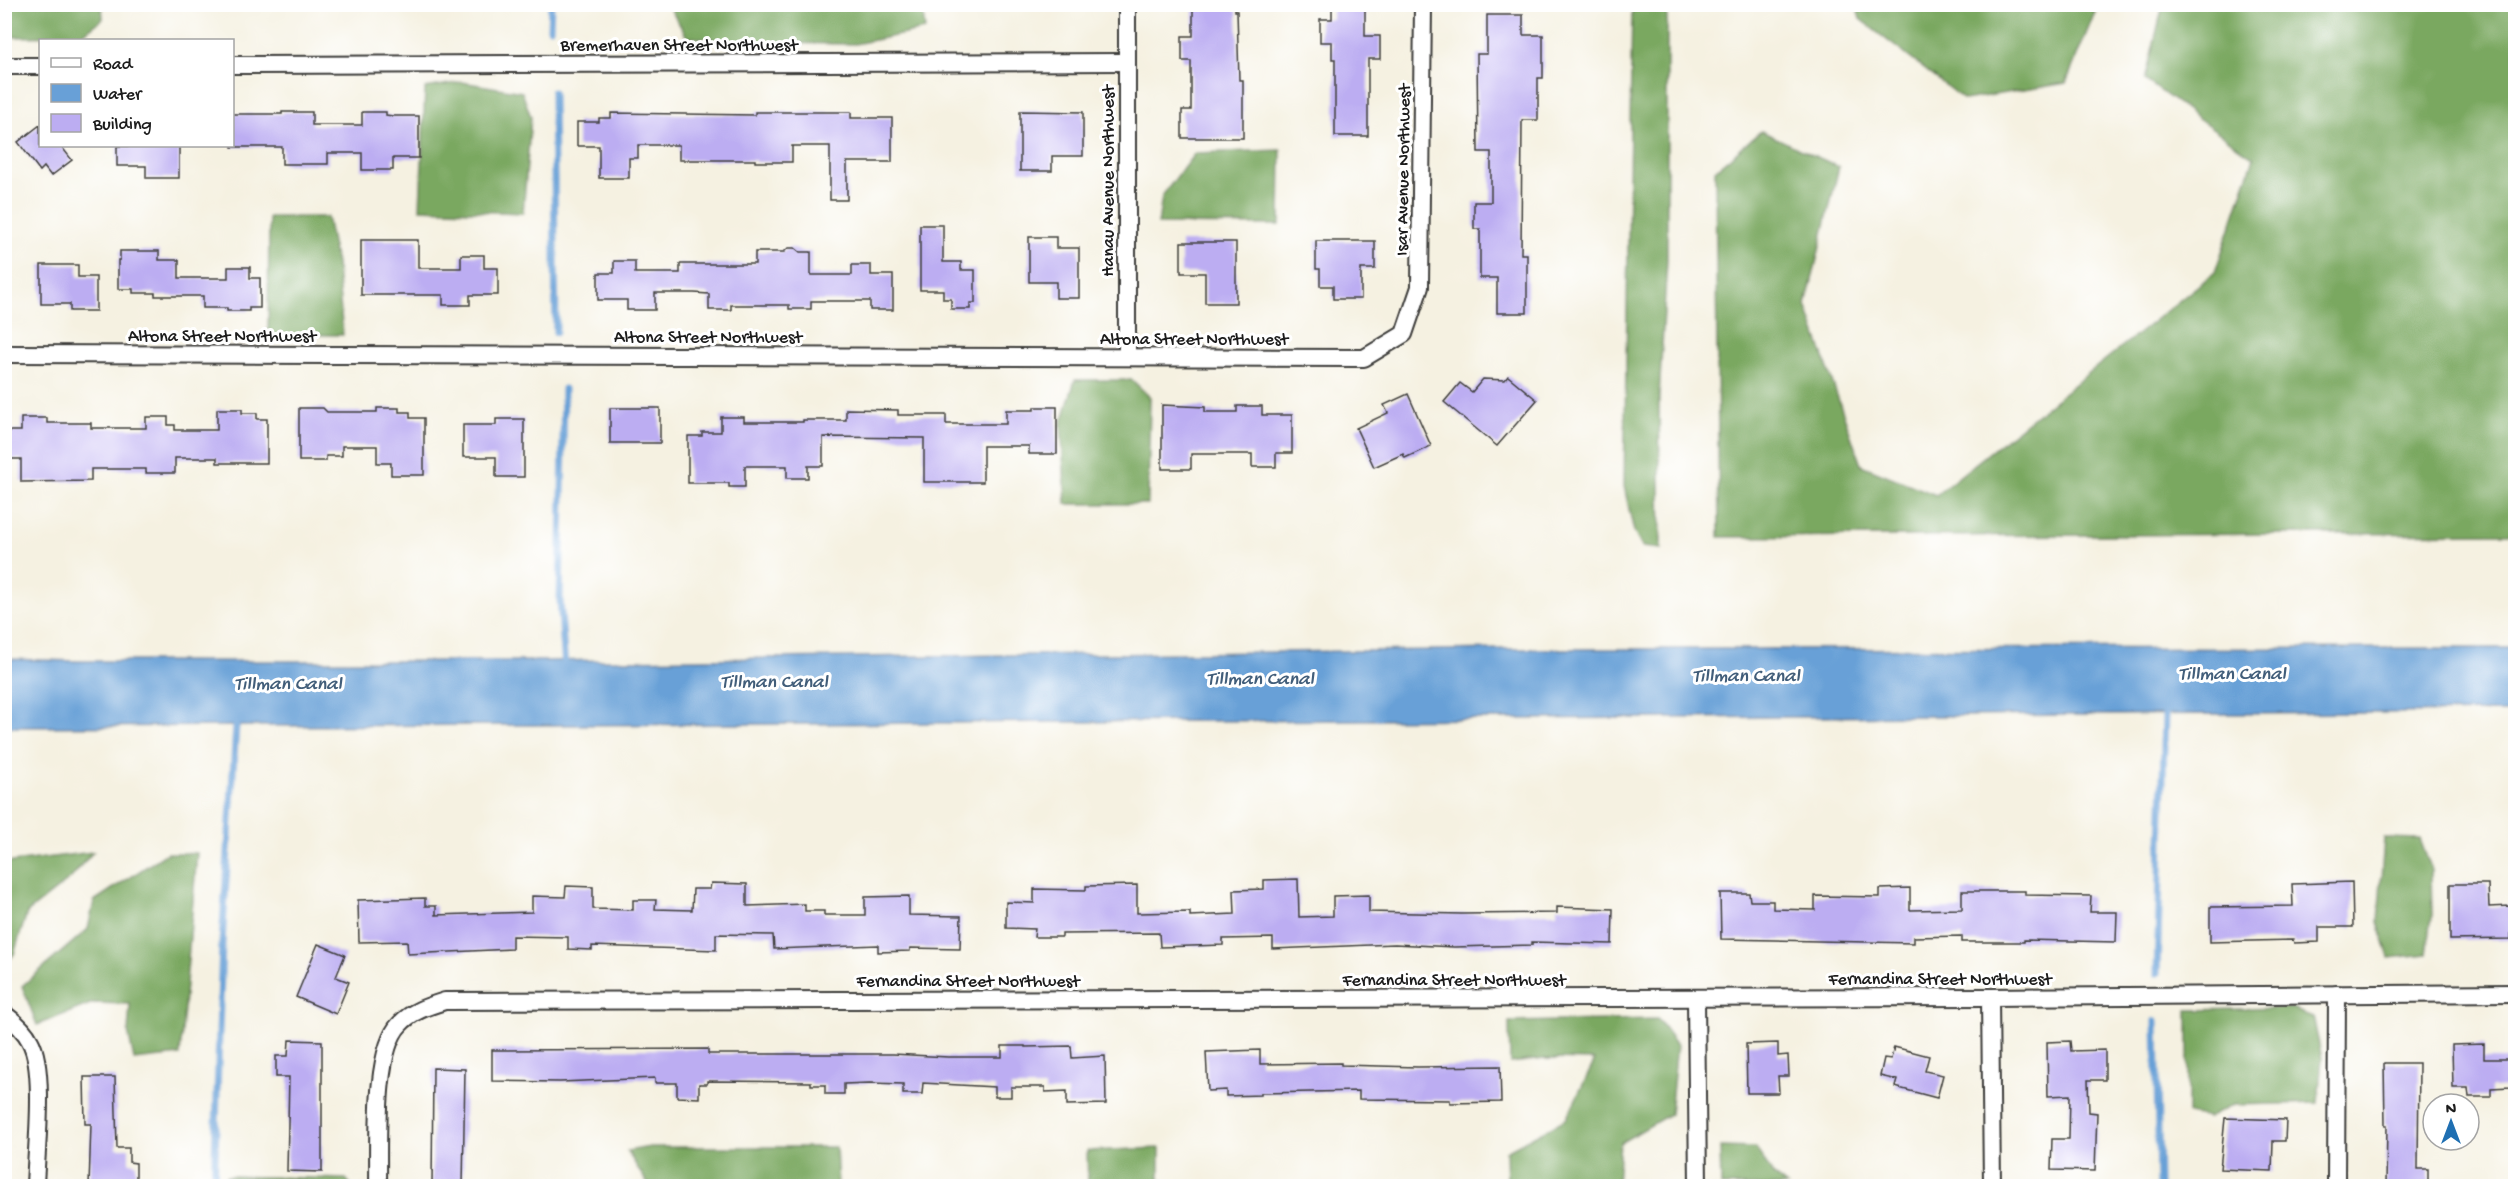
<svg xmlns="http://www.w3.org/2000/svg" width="2520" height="1191" font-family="'Gochi Hand',sans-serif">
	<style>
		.forest { fill: #7aa861; stroke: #4b623e; stroke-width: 1.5 }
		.water { fill: #68a0d7; stroke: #425e7a; stroke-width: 1.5 }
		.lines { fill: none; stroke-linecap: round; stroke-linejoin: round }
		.stream { stroke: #68a0d7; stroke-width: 7 }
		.building { fill: #bcadf2 }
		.minor-casing { stroke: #3d3c3a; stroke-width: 20 }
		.minor { stroke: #fff; stroke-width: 16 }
		.labels { text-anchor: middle; stroke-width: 6; stroke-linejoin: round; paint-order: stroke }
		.street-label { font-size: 18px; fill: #1c1c1c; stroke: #fff }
		.water-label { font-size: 20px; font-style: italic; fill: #425e7a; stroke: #fff }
	</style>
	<rect width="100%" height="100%" fill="#fff"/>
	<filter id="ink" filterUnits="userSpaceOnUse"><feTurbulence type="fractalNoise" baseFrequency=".0167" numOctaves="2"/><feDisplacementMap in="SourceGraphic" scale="12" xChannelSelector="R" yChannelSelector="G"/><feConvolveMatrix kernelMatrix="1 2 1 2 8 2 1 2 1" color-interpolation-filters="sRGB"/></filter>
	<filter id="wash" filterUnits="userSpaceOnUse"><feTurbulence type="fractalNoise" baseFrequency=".008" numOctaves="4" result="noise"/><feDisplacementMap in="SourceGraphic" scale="24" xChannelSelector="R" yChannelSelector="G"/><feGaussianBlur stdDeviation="1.35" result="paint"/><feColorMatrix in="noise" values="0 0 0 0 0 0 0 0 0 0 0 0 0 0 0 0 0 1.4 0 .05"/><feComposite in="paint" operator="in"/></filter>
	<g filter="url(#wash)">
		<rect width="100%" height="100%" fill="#f5f1e1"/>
		<!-- forest -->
		<g class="forest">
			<path d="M5,4L102,5L103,19L80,36L5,37Z"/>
			<path d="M671,5H922L925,30L855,44L755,43L687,37L671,10Z"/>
			<path d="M1632,5H1683L1667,10V260L1659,398L1661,549L1642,547L1634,532L1624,486Z"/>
			<path d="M1856,5V4L2098,5L2066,83L1964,100L1860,19Z"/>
			<path d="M2163,5H2515V533L1719,537L1715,170L1761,131L1839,167L1806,305L1861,465L1936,495L2215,272L2254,158L2145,80Z"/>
			<path d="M462,82L522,92L531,117L523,213L420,209L425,88Z"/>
			<path d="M1281,150L1280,225L1158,224L1162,196L1195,153Z"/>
			<path d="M269,217H327L337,268L343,335H268Z"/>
			<path d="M1075,380H1132L1150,397L1148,504H1066L1061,425Z"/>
			<path d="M2384,838L2420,839L2431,869L2432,917L2427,954L2389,958L2378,922Z"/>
			<path d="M93,852L71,878L27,913L14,954L5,966V863Z"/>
			<path d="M167,853H197L180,1055L134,1060L128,1032L130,1004L93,1003L37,1025L22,986L88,929L94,901Z"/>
			<path d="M2289,1008L2313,1017L2322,1058L2318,1103L2233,1105L2208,1118L2188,1114V1010Z"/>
			<path d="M1658,1019L1677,1045L1670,1114L1620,1143L1617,1185L1620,1186H1507L1506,1151L1566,1119L1595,1060L1545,1059L1510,1063L1509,1022Z"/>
			<path d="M650,1147H836L838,1186H649L627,1151Z"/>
			<path d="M1720,1147L1756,1148L1773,1175L1787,1186H1721Z"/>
			<path d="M1160,1148V1186H1088L1087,1151Z"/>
			<path d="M226,1176L346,1179L352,1186H226Z"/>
		</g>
		<!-- water -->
		<path class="water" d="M2516,648L2515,712L798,724L4,727L5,659L77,661H530L1511,649Z"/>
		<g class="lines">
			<!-- stream -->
			<g class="stream">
				<path d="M550,28L551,4"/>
				<path d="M553,92L556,332"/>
				<path d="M564,389L560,600L565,668"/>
				<path d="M2157,973L2165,715L2167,709"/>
				<path d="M2156,1021L2159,1186"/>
				<path d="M214,1186L222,943L236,726L239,719"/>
			</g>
		</g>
		<g id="blocks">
			<!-- building -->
			<g class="building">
				<path d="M1193,4H1235V11H1237L1239,80H1243V138H1182V110H1191V61H1182V36H1193Z"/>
				<path d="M1332,5H1365V36H1380V59H1368V136H1335V59H1332V42H1320V19H1332Z"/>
				<path d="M1487,15H1523V35H1543V78H1538V120H1522L1521,254H1527V313H1497V278H1480V229H1474V202H1491V152H1478L1477,54H1487Z"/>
				<path d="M1020,111L1083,112V156H1052V171H1020Z"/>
				<path d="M282,112H312V125H362V112H386V115L393,116H419V158H393V170H362V153H328V164H282V147H232V114H282Z"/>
				<path d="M755,112H851V118H892V162H847V200H830V146H792V162H755V160H679V145H638V158H629V178H599V146H577V122H599V118H611V113L755,115Z"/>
				<path d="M40,125V146H61L72,160L51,176L44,167L40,171L18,142Z"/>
				<path d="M117,146H179V178H146V166H117Z"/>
				<path d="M920,225H943V262H961V270H975V303H970V309H951V299H943V290H920Z"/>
				<path d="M1029,237H1056V248H1079V298H1056V282H1029Z"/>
				<path d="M361,240H418V268H461V255H484V268H498V295H470V305H443V295H361Z"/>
				<path d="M1316,241H1375V269H1361V299H1333V286H1320V269H1316Z"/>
				<path d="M1181,242H1236V303H1205V273H1181Z"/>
				<path d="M788,248H795L800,252H811V275H852V265H871V275H893V310H870V301H811V309H789V305H731V310H709V294L694,293H655V310H627V300H598V273H614V261H635V273H680V264H755V252H784Z"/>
				<path d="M120,251H159V260H179V278H228V267H250V278H260V308H249V311H227V308H203V296H155V293H133V289H118V260H120Z"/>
				<path d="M41,265H78V277H96V311H70V304H41Z"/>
				<path d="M1508,376L1537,400L1497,446L1444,402L1460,383L1472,392L1483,379L1505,380Z"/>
				<path d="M1408,394L1431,446L1405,458L1403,454L1374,467L1356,428L1388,413L1384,405Z"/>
				<path d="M1162,405L1205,407V412H1237V406H1262V415H1292V453H1276V467H1252V454H1191V469H1162Z"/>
				<path d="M1034,407H1057V454H1029V446H983V482H924V438L823,437V466H808V478H787V466H745V487H729V483H688V436H702V432H721V417H744V422H803V420H846V409L898,410V415H946V424H1006V410H1034Z"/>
				<path d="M299,408H323L327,412H377V408H399V412H410V418H424V475H391V463H377V446H342V456H326V461H299Z"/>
				<rect x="610" y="408" width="50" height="35"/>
				<path d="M217,409H242V413H257V419H267V463H217V458H175V473H146V469H91V481L21,482V459H4V431H21V418H47V423H91V428H146V417H168V425H175V430H217Z"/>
				<path d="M496,419H524V477H496V457H463V425H496Z"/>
				<path d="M1298,879L1299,917L1333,916V896L1369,895V912L1462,914L1557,913V907L1613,909L1612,944L1532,942V945L1454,947L1395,944L1273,949V938L1223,939V945L1160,947L1159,933L1062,934V937H1034L1035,929L1006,928V902L1034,903V889L1086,890V886L1137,885V913L1190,912V916L1235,914L1234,890L1264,889V880Z"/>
				<path d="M2352,882L2353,927H2319V942L2294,943L2293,940L2210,942V907L2293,906L2292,884Z"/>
				<path d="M711,883L747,884V906L805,904V911H824V915H865V897L909,896V915L961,916L960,949L910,948V951L878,952V945L774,949L773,935L716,934V950L592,946V950L568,949V937L512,936V949L408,954L407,941L359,942L358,900L425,898V906H436V915L532,912V896L565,897L566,886L593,887V909L633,910V900H656L655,909L692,910L693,889H710Z"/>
				<path d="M2450,884H2488L2489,907L2511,906V939L2450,940Z"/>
				<path d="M1910,888V910L1962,909V891H2025V895L2091,896L2090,912H2117L2116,942L2024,940V942H1962V936L1914,937V943L1721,939L1720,893H1749L1750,901H1773V909L1815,910V896L1880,897V889Z"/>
				<path d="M318,944L345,955L336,977L349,982L336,1014L296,997Z"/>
				<path d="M289,1040L322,1041V1172L287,1171L289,1077H276V1056H288Z"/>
				<path d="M2070,1041L2071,1051L2105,1050V1080H2088L2089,1112L2097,1113L2095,1171L2051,1170L2052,1139H2069L2070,1095L2048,1096L2047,1042Z"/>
				<path d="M1778,1043V1056L1788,1055L1789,1076H1778L1779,1093H1747L1746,1044Z"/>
				<path d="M2484,1044V1059H2510L2511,1087L2491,1088V1097H2469L2468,1088H2453L2452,1045Z"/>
				<path d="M1002,1046H1025V1047L1071,1046L1072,1058L1105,1056L1106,1104L1067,1105V1091L1045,1092V1087H1011V1097H995V1087L923,1083L922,1094H903V1084L870,1083L844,1084V1094H825V1085H811V1082L707,1081V1084H699V1098L677,1097V1083H655V1078L560,1082L492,1081V1050L708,1049V1054H893L948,1057H1002Z"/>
				<path d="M1894,1047L1929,1056L1925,1071L1943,1075L1937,1098L1895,1087L1897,1080L1880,1076L1884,1058L1891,1059Z"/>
				<path d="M1260,1050V1064L1341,1063V1065L1418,1067L1500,1066L1501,1102L1450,1103V1100L1359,1099V1091L1261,1093V1095L1226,1096V1090L1208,1091L1206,1052Z"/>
				<path d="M2384,1063H2419L2418,1169H2428V1186H2386L2387,1125H2385Z"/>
				<path d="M433,1068L465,1069L463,1186H432Z"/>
				<path d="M84,1077H115L117,1148H129V1162L136,1163V1183H128V1186H89L91,1124H85Z"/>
				<path d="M2225,1118L2286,1120L2285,1141H2273L2272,1171L2220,1169Z"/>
			</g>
		</g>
	</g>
	<g filter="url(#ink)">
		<use href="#blocks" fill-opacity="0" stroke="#3d3c3a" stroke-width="1.5"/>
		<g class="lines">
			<defs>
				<g id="minor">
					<path d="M232,65L1126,62"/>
					<path d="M4,66H40"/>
					<path d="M4,354L1364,358L1404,334L1420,287L1423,4"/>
					<path d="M1127,357V4"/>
					<path d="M1990,997L1992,1186"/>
					<path d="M1696,998L1698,1186"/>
					<path d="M4,1014C14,1021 25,1031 30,1041C46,1069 36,1152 35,1186"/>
					<path d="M378,1186C379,1148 373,1051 400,1024C412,1011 429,1006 445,1001L1990,997L2516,993"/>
					<path d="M2336,1186L2337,994"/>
				</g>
			</defs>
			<!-- minor casing -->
			<use href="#minor" class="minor-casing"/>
			<!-- minor -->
			<use href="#minor" class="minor"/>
		</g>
	</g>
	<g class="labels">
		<!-- street labels -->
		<g class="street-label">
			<text x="679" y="50">Bremerhaven Street Northwest</text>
			<text transform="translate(1402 170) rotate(-89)" y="6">Isar Avenue Northwest</text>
			<text transform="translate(1107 181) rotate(-90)" y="6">Hanau Avenue Northwest</text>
			<text x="222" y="341">Altona Street Northwest</text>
			<text x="708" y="342">Altona Street Northwest</text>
			<text x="1194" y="344">Altona Street Northwest</text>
			<text x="1940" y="984">Fernandina Street Northwest</text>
			<text x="1454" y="985">Fernandina Street Northwest</text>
			<text x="968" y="986">Fernandina Street Northwest</text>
		</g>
		<!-- water labels -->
		<g class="water-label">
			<text x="2232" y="679">Tillman Canal</text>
			<text x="1746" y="681">Tillman Canal</text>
			<text x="1260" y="684">Tillman Canal</text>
			<text x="774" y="687">Tillman Canal</text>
			<text x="288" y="689">Tillman Canal</text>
		</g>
	</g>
	<!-- margin -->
	<rect width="2520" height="1191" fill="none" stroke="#fff" stroke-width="24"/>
	<!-- legend -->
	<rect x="39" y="39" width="195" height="108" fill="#ffffff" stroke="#a4a4a4" stroke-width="1.5"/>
	<rect x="51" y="58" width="30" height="9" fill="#ffffff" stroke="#a4a4a4" stroke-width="1.5"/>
	<text x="93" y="69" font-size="18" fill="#1c1c1c">Road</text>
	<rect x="51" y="84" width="30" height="18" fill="#68a0d7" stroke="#a4a4a4" stroke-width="1.5"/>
	<text x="93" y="99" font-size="18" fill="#1c1c1c">Water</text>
	<rect x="51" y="114" width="30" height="18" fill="#bcadf2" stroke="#a4a4a4" stroke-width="1.5"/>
	<text x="93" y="129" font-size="18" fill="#1c1c1c">Building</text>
	<!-- north arrow -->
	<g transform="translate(2451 1122)"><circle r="28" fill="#ffffff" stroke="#a4a4a4" stroke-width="1.5"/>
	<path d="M0-4.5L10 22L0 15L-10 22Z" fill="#1f6fb2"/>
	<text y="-9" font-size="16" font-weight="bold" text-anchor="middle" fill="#1c1c1c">N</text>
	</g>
</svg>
